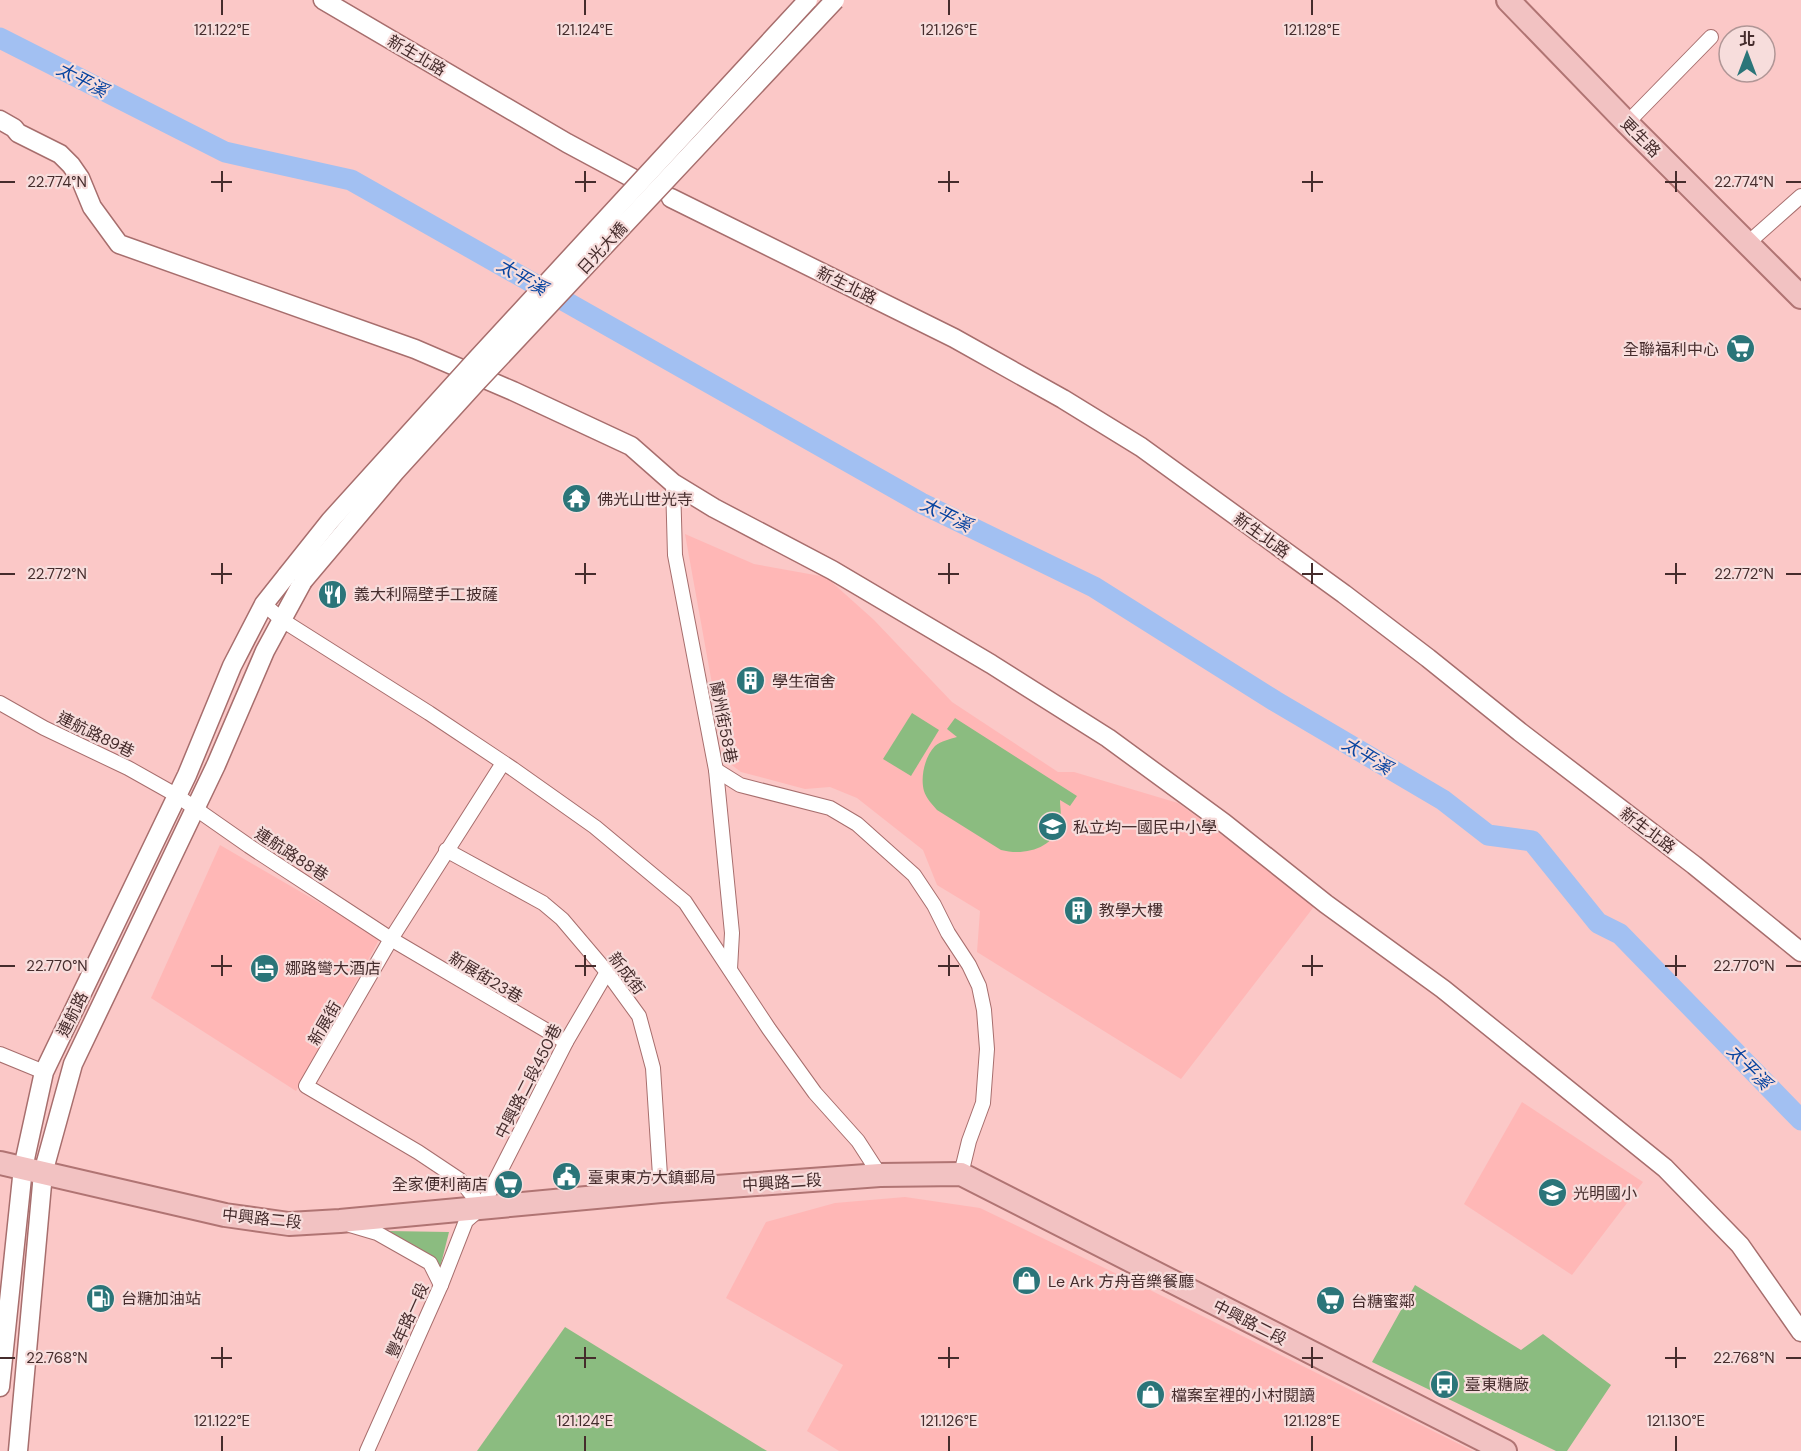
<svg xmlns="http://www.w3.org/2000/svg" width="1801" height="1451" font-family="'DM Sans','Noto Sans TC',sans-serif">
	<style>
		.built { fill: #ffb7b6 }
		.green { fill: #8bbc80 }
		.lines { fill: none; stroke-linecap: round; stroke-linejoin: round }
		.river { stroke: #a2c0f2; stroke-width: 21 }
		.minor-casing { stroke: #a76e6d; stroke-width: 16 }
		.tertiary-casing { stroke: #a76e6d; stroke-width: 21 }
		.primary-casing { stroke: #b07473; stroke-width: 26 }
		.minor { stroke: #fff; stroke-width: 14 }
		.tertiary { stroke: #fff; stroke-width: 18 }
		.primary { stroke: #f2c2c2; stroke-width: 22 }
		.tertiary-bridge-casing { stroke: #a76e6d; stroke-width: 21; stroke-linecap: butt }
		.tertiary-bridge { stroke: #fff; stroke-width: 18 }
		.ticks { fill: none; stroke: #452c2c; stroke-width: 2 }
		.labels { text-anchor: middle; stroke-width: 4.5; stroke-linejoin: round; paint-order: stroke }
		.street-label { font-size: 16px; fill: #452c2c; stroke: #f7dddc }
		.poi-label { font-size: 16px; fill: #452c2c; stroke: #f7dddc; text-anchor: start }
		.water-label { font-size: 18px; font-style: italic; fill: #0744a0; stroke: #f7dddc }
		.ticks-label { font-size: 15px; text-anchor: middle; fill: #452c2c; stroke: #f7dddc; stroke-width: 4.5; stroke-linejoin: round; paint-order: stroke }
	</style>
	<rect width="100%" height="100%" fill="#fbc8c7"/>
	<!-- built -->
	<g class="built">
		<path d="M685,534L754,564L826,577L874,620L952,702L1058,772H1074L1178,803L1316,904L1181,1079L977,952L980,911L937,885L923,850L857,798L830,787L805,789L741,772L729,763L721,746L718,717Z"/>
		<path d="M220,845L380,938L296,1091L151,998Z"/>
		<path d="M1522,1102L1643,1182L1572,1275L1464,1204Z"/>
		<path d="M905,1197L980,1208L1148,1289L1473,1451H839L807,1431L843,1365L726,1298L766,1222L835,1203Z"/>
	</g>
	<!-- green -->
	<g class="green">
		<path d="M912,713L939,730L911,776L883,759Z"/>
		<path d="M955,718L1077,796L1070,806L1060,800C1060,807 1062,816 1060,824C1053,849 1024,856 1001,850L937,810C932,804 926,798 924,791C920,777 925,756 935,746C941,741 950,739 957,737L947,729Z"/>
		<path d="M388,1231L449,1232L440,1268L436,1261Z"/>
		<path d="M1415,1285L1521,1350L1543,1334L1611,1385L1567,1451H1556L1372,1362Z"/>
		<path d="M565,1327L767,1451H477Z"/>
	</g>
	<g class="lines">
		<!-- river -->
		<path class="river" d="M0,38L225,152L351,180L921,503L1094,587L1275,701L1443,800L1488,835L1532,841L1598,923L1620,934L1801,1120"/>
		<defs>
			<g id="minor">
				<path d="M1627,123L1711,37"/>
				<path d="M1748,243L1801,196"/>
				<path d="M673,483L675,555L716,770L732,933L730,969"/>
				<path d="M264,604L282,620L429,713L513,769L595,827L685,902L769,1029L815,1093L858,1141L880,1175"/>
				<path d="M0,703L44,728L128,768L176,795L249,846L391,939L566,1042"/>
				<path d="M716,770L740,785L830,808L857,824L914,875L934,905L948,933L969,965L979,986L984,1010L987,1049L983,1103L969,1141L961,1174"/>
				<path d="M446,850L543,903L562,919L607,972L639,1016L653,1068L661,1191"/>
				<path d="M0,1054L44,1072"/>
				<path d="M482,1207L460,1180L418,1152L306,1086L391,939L503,763"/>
				<path d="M350,1225L377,1233L430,1263L441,1285"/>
				<path d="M367,1451L441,1285L466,1221L482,1207L566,1042L607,972"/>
			</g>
			<g id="tertiary">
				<path d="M323,0L567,143L636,180"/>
				<path d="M0,120L14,128L18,133L60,154L71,165L80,178L92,207L119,244L415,349L513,391L631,446L673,483L714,508L832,570L991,664L1108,738L1224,823L1326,904L1443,989L1665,1168L1740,1245L1801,1332"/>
				<path d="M671,198L954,338L1063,399L1141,447L1344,594L1428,658L1520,732L1694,865L1801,952"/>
				<path d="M0,1387L23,1168L44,1072L187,775L232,666L264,604L287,575"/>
				<path d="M18,1451L43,1173L73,1064L216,765L265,651L303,581"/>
			</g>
			<g id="primary">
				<path d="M1508,0L1627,123L1801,297"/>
				<path d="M0,1163L225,1215L289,1224L340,1221L661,1191L880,1175L961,1174L1505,1451"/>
			</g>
		</defs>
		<!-- minor casing -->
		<use href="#minor" class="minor-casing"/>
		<!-- tertiary casing -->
		<use href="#tertiary" class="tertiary-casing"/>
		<!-- primary casing -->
		<use href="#primary" class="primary-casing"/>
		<!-- minor -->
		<use href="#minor" class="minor"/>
		<!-- tertiary -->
		<use href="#tertiary" class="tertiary"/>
		<!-- primary -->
		<use href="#primary" class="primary"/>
		<defs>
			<g id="tertiary-bridge">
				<path d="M287,575L330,521L474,362L808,0"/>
				<path d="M303,581L395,472L476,383L835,0"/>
			</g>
		</defs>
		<!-- tertiary-bridge casing -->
		<use href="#tertiary-bridge" class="tertiary-bridge-casing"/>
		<!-- tertiary-bridge -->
		<use href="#tertiary-bridge" class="tertiary-bridge"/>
	</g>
	<!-- ticks -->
	<path class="ticks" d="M222,0V15M585,0V15M949,0V15M1312,0V15M222,171V192M585,171V192M949,171V192M1312,171V192M1676,171V192M0,182H15M211,182H232M575,182H596M938,182H959M1302,182H1323M1665,182H1686M1786,182H1801M222,563V584M585,563V584M949,563V584M1312,563V584M1676,563V584M0,574H15M211,574H232M575,574H596M938,574H959M1302,574H1323M1665,574H1686M1786,574H1801M222,955V976M585,955V976M949,955V976M1312,955V976M1676,955V976M0,966H15M211,966H232M575,966H596M938,966H959M1302,966H1323M1665,966H1686M1786,966H1801M222,1347V1368M585,1347V1368M949,1347V1368M1312,1347V1368M1676,1347V1368M0,1358H15M211,1358H232M575,1358H596M938,1358H959M1302,1358H1323M1665,1358H1686M1786,1358H1801M222,1436V1451M585,1436V1451M949,1436V1451M1312,1436V1451M1676,1436V1451"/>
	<!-- icons -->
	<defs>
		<symbol id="supermarket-disc" viewBox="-11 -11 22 22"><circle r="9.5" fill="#2b7579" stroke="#f7dddc"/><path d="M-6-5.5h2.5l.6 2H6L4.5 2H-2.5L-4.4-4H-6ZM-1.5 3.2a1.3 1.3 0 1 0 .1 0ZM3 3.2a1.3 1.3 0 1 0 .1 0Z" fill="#fff"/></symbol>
		<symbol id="temple-disc" viewBox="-11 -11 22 22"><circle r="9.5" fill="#2b7579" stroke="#f7dddc"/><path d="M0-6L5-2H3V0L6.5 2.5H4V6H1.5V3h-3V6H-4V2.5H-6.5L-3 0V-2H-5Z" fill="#fff"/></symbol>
		<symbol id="restaurant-disc" viewBox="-11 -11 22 22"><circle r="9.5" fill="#2b7579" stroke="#f7dddc"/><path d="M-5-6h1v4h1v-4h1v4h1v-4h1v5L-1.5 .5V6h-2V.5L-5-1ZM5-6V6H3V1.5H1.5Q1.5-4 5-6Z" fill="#fff"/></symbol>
		<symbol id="building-disc" viewBox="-11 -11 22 22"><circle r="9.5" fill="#2b7579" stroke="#f7dddc"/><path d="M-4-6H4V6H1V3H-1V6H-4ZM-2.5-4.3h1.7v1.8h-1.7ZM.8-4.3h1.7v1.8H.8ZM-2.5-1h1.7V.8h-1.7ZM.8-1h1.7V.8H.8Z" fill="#fff"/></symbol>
		<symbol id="school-disc" viewBox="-11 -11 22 22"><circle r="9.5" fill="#2b7579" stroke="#f7dddc"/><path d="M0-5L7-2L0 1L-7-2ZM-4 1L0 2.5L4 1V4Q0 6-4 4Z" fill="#fff"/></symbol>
		<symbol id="hotel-disc" viewBox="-11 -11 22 22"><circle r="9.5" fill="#2b7579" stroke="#f7dddc"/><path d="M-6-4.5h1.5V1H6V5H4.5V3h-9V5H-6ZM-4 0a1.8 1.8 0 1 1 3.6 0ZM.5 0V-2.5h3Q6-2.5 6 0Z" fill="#fff"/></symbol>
		<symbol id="civic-disc" viewBox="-11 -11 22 22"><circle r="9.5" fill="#2b7579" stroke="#f7dddc"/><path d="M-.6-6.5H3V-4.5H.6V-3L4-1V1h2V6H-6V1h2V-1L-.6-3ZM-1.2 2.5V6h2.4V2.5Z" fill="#fff"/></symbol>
		<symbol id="shop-disc" viewBox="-11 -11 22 22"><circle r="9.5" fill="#2b7579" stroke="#f7dddc"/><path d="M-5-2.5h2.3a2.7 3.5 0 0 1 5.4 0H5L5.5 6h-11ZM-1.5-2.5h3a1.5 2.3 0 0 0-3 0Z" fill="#fff"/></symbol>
		<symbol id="fuel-disc" viewBox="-11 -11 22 22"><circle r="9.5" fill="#2b7579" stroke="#f7dddc"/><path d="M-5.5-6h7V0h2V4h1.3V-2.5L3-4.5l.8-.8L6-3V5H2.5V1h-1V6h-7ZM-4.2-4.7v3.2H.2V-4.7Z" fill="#fff"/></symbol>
		<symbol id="bus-disc" viewBox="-11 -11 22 22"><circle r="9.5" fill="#2b7579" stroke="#f7dddc"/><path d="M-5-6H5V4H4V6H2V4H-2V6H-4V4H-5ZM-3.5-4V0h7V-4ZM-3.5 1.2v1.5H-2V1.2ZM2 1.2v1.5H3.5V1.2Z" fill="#fff"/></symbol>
	</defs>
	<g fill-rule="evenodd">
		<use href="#supermarket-disc" x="1724" y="332" width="33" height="33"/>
		<use href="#temple-disc" x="560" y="482" width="33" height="33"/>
		<use href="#restaurant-disc" x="316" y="578" width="33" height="33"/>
		<use href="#building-disc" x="734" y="664" width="33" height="33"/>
		<use href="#school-disc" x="1036" y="810" width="33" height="33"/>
		<use href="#building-disc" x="1062" y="894" width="33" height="33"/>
		<use href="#hotel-disc" x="248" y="952" width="33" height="33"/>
		<use href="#civic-disc" x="550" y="1160" width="33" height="33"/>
		<use href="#supermarket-disc" x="492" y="1168" width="33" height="33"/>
		<use href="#school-disc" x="1536" y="1176" width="33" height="33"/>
		<use href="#shop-disc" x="1010" y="1264" width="33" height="33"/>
		<use href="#fuel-disc" x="84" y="1282" width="33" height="33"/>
		<use href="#supermarket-disc" x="1314" y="1284" width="33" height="33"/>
		<use href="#bus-disc" x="1428" y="1368" width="33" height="33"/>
		<use href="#shop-disc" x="1134" y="1378" width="33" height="33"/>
	</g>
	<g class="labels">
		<!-- street labels -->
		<g class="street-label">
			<text transform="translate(417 55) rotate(30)" y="6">新生北路</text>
			<text transform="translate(1641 137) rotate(45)" y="6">更生路</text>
			<text transform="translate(602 248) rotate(-47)" y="6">日光大橋</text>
			<text transform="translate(847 285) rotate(26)" y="6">新生北路</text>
			<text transform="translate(1262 535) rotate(36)" y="6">新生北路</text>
			<text transform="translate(724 722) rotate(79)" y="6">蘭州街58巷</text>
			<text transform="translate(96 734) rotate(26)" y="6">連航路89巷</text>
			<text transform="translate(1648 830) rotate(37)" y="6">新生北路</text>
			<text transform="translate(292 854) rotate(33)" y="6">連航路88巷</text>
			<text transform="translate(627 973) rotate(53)" y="6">新成街</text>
			<text transform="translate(486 977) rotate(31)" y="6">新展街23巷</text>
			<text transform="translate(72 1014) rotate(-64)" y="6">連航路</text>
			<text transform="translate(324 1023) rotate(-60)" y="6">新展街</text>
			<text transform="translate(528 1081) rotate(-63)" y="6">中興路二段450巷</text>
			<text transform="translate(782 1182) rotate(-4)" y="6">中興路二段</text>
			<text transform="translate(262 1218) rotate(6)" y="6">中興路二段</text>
			<text transform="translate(407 1320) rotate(-66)" y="6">豐年路一段</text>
			<text transform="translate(1250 1322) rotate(27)" y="6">中興路二段</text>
		</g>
		<!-- poi labels -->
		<g class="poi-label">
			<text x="1719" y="355" text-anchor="end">全聯福利中心</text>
			<text x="597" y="505">佛光山世光寺</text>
			<text x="354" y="600">義大利隔壁手工披薩</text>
			<text x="772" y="687">學生宿舍</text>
			<text x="1073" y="833">私立均一國民中小學</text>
			<text x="1099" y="916">教學大樓</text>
			<text x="285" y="974">娜路彎大酒店</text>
			<text x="588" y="1183">臺東東方大鎮郵局</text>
			<text x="488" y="1190" text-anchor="end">全家便利商店</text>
			<text x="1573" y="1199">光明國小</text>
			<text x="1048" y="1287">Le Ark 方舟音樂餐廳</text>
			<text x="121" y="1304">台糖加油站</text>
			<text x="1351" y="1307">台糖蜜鄰</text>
			<text x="1465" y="1390">臺東糖廠</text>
			<text x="1171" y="1401">檔案室裡的小村閱讀</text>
		</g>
		<!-- water labels -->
		<g class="water-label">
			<text transform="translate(82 80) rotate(27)" y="6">太平溪</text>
			<text transform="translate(522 277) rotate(30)" y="6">太平溪</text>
			<text transform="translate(946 515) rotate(26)" y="6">太平溪</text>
			<text transform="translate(1367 756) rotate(31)" y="6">太平溪</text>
			<text transform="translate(1749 1067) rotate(46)" y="6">太平溪</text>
		</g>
	</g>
	<g class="ticks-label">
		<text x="222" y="35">121.122°E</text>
		<text x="585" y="35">121.124°E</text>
		<text x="949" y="35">121.126°E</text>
		<text x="1312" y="35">121.128°E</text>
		<text x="57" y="187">22.774°N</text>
		<text x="1744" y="187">22.774°N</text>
		<text x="57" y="579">22.772°N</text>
		<text x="1744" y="579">22.772°N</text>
		<text x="57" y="971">22.770°N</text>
		<text x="1744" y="971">22.770°N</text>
		<text x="57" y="1363">22.768°N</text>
		<text x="1744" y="1363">22.768°N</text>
		<text x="222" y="1426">121.122°E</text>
		<text x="585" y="1426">121.124°E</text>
		<text x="949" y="1426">121.126°E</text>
		<text x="1312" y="1426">121.128°E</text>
		<text x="1676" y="1426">121.130°E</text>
	</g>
	<!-- north arrow -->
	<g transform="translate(1747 54)"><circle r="28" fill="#f7dddc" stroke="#b09696" stroke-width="1.5"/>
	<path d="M0-4.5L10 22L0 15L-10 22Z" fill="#2b7579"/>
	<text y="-9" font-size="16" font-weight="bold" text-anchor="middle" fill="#452c2c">北</text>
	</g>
</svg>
